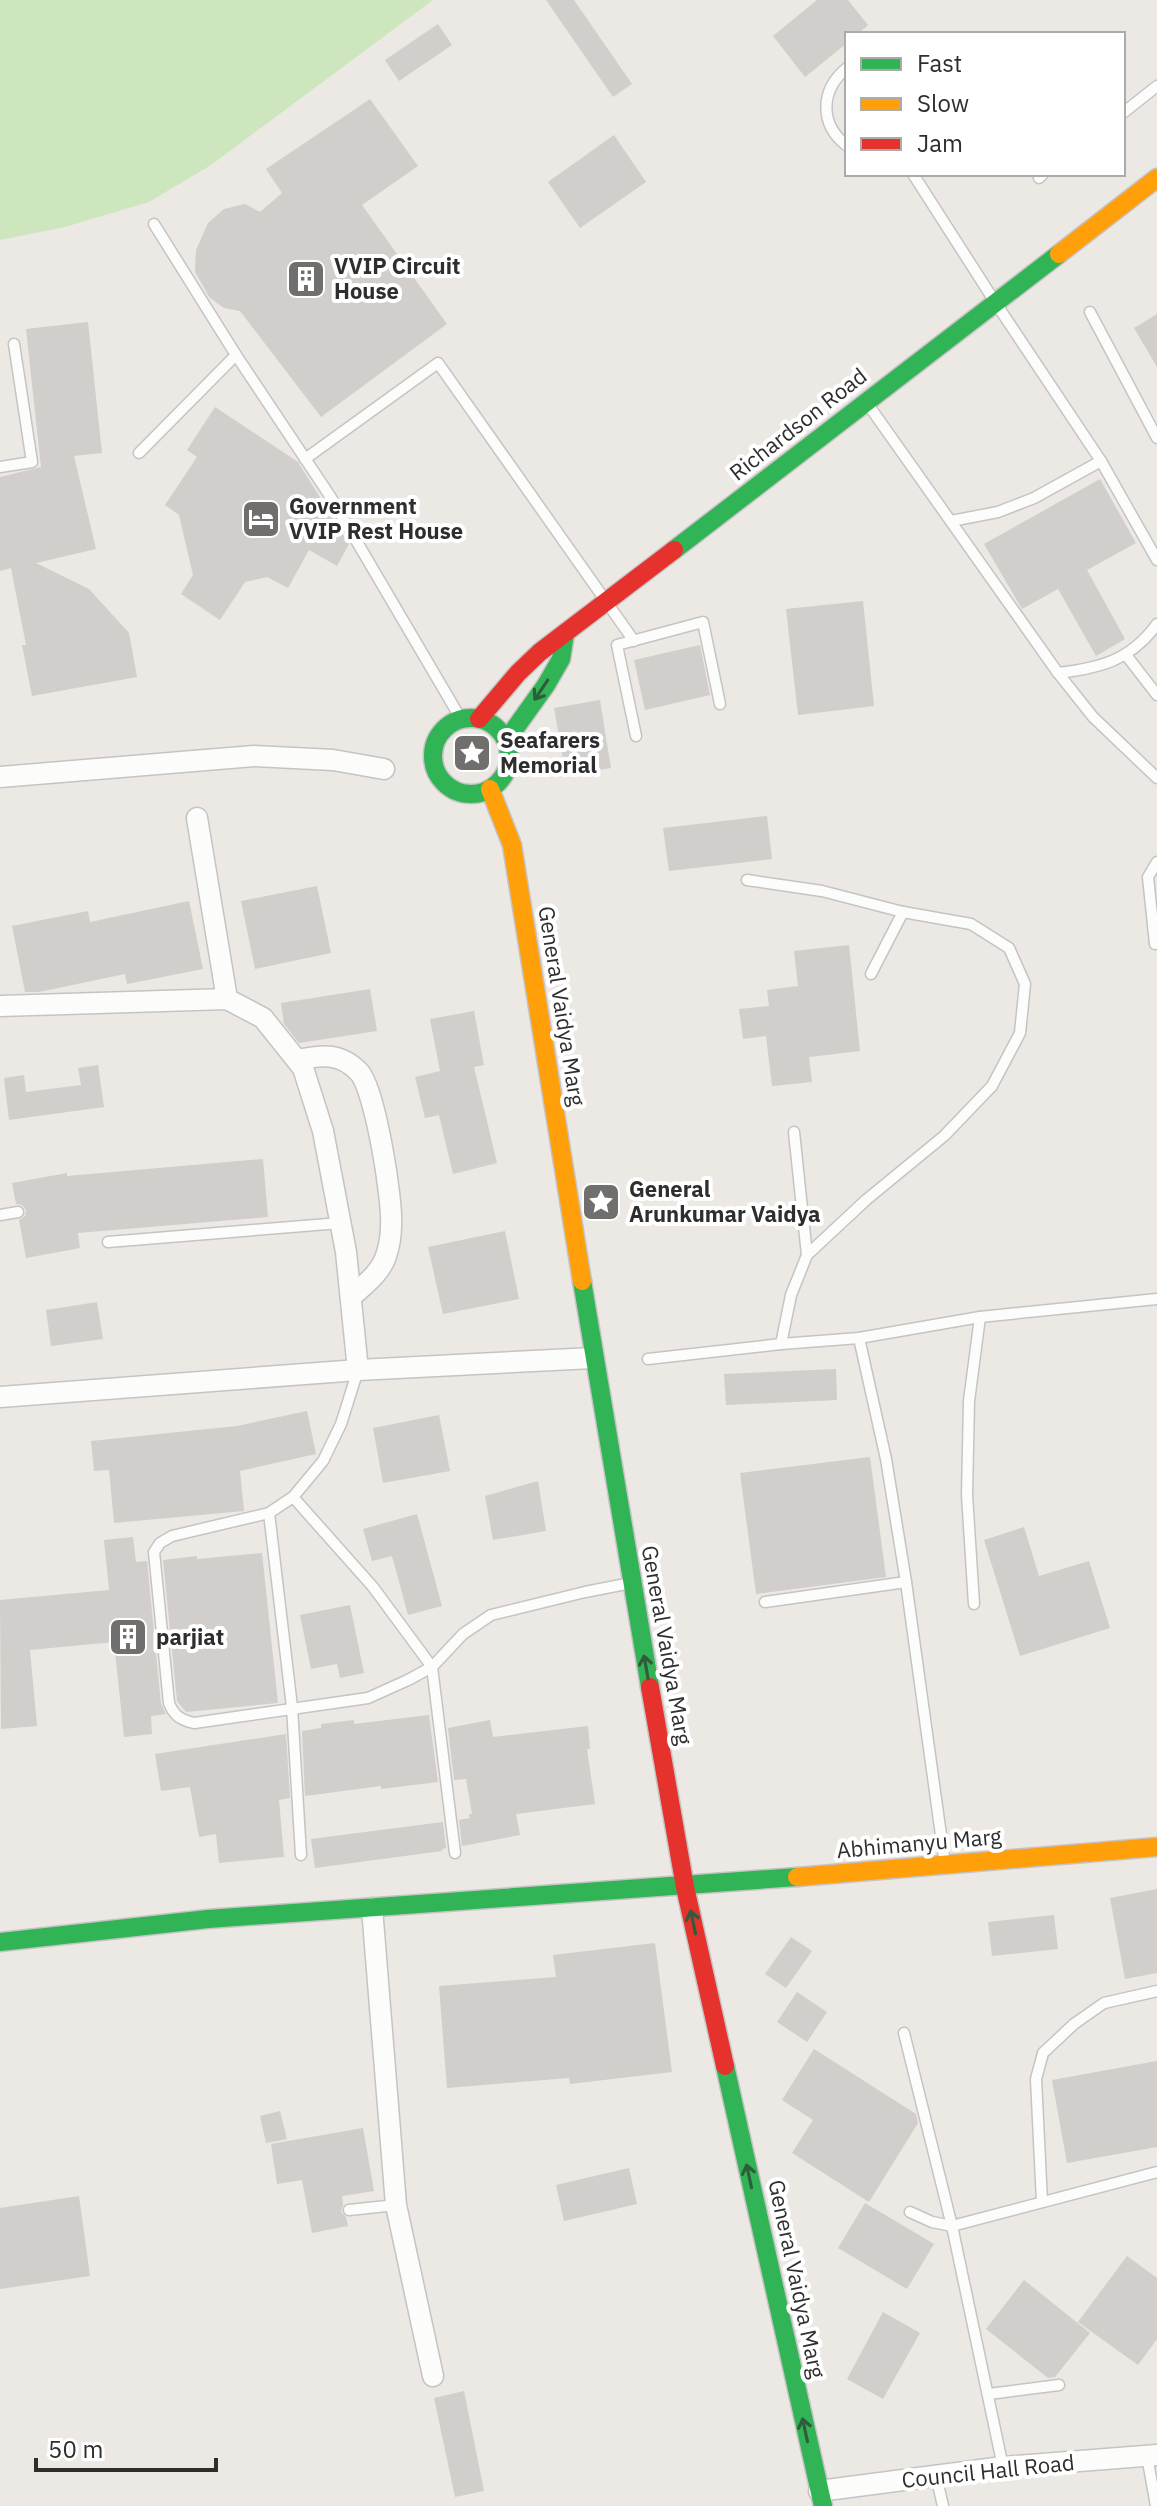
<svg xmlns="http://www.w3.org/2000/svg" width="1157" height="2506" font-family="'IBM Plex Sans',sans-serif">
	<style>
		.green { fill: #cee6be }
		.building { fill: #d1cecb }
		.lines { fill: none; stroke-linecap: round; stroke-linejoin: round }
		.lane-casing { stroke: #c5c4c5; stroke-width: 13 }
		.street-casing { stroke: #c5c4c5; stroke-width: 23 }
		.fast-casing { stroke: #c5c4c5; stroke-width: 21 }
		.slow-casing { stroke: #c5c4c5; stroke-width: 21 }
		.jam-casing { stroke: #c5c4c5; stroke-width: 21 }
		.lane { stroke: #fcfcfb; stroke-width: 10 }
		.street { stroke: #fcfcfb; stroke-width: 20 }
		.fast { stroke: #30b455; stroke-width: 18 }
		.slow { stroke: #ff9f0a; stroke-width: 18 }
		.jam { stroke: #e5322d; stroke-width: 18 }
		.oneway { stroke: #2f5d3c }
		.labels { text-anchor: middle; stroke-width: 8; stroke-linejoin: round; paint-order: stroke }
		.poi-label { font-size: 22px; font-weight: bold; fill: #2e2e2e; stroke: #fff; text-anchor: start }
		.street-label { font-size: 22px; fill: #2e2e2e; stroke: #fff }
	</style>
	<rect width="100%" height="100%" fill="#ece8e4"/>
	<!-- green -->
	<path class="green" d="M0,0H433L211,165L149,202L65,227L0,240Z"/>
	<!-- building -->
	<g class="building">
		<path d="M546,0H574L632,84L613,97Z"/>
		<path d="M817,0H848L868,25L858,34H847V43L805,77L773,36Z"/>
		<path d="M438,24L452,45L399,81L385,60Z"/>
		<path d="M370,99L418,166L362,205L447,324L321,417L240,311L224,308L210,298L195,272L196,250L208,223L224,209L245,204L260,212L282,193L266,169Z"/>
		<path d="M614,135L646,182L580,228L548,182Z"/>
		<path d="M1157,314V367L1134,328Z"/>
		<path d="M88,322L102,453L74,456L96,549L36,563L89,589L129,633L137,677L32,696L22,645H26L11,568L0,571V477L41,467L26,329Z"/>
		<path d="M215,407L298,462L349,544L337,566L309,550L288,588L267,577L245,582L220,620L181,594L193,575L179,515L165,505L197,457L187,450Z"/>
		<path d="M1100,479L1136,543L1087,570L1125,639L1096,656L1058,589L1022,609L984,544Z"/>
		<path d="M863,601L874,706L798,715L786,609Z"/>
		<path d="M700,645L710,695L645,710L634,660Z"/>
		<path d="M600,700L611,768L566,776L554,708Z"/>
		<path d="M767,816L772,859L669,871L663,828Z"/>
		<path d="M317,886L331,953L255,969L241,901Z"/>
		<path d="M189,901L203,969L127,984L125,974L39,992H25L12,926L88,911L90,922Z"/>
		<path d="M849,945L860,1051L809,1057L812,1082L772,1086L766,1036L743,1039L739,1009L769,1006L767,990L798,986L794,951Z"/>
		<path d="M370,989L377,1031L299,1043L284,1024L281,1003Z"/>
		<path d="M474,1011L484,1065L474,1067L497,1163L453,1174L439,1115L425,1118L415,1077L440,1071L430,1019Z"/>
		<path d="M98,1065L104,1107L9,1120L4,1078L24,1075L26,1092L81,1085L78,1068Z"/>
		<path d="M263,1159L268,1217L78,1233L80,1248L26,1258L19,1220L25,1216L26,1210L22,1205L16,1204L12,1183L67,1173V1176Z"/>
		<path d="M505,1231L519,1299L443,1314L428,1247Z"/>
		<path d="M97,1302L103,1339L51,1346L46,1310Z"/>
		<path d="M836,1369L837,1400L726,1405L724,1374Z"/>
		<path d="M307,1411L316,1454L240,1471L244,1511L114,1523L109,1470L94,1471L91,1441L237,1426Z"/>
		<path d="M439,1415L450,1471L383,1483L373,1428Z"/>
		<path d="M870,1457L886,1577L756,1594L740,1473Z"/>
		<path d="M538,1481L546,1531L493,1540L485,1496Z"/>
		<path d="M417,1514L442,1606L408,1615L392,1556L372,1561L363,1529Z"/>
		<path d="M1024,1527L1039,1576L1089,1561L1110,1628L1020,1656L984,1540Z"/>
		<path d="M133,1537L136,1562L147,1561L161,1704L166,1714L151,1716L152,1734L124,1737L114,1642L30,1650L37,1726L1,1729L0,1600L109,1590L104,1540Z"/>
		<path d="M262,1553L278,1703L186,1712L177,1701L163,1560L197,1556V1559Z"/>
		<path d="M350,1605L364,1673L340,1678L337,1664L311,1669L300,1615Z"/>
		<path d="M429,1715L438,1782L381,1789V1786L305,1796L302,1731L321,1728V1724L354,1720V1724Z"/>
		<path d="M490,1720L493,1737L588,1726L590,1749H587L595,1804L516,1814L520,1835L462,1846L459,1820L470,1818L469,1814H472L466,1779L454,1780L448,1728Z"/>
		<path d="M286,1734L290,1798L279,1800L284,1857L219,1863L216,1834L199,1837L190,1787L161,1791L155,1754Z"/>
		<path d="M443,1822L446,1848L442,1849V1851L315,1868L311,1839Z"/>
		<path d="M1157,1889V1973L1125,1979L1110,1898Z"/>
		<path d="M1054,1915L1058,1949L992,1956L988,1922Z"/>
		<path d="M791,1937L812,1951L786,1988L765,1974Z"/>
		<path d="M655,1943L672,2072L570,2084L569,2078L447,2088L439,1986L556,1977L553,1955Z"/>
		<path d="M797,1992L827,2012L807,2042L777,2022Z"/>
		<path d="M814,2049L916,2114L918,2123L869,2202L792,2153L813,2120L782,2100Z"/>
		<path d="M1157,2061V2147L1067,2163L1052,2080Z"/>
		<path d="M280,2111L287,2139L266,2143L260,2116Z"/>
		<path d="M363,2128L374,2191L342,2196L343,2205L341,2212L346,2217L348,2226L312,2233L302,2180L277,2184L271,2144Z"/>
		<path d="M629,2168L637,2204L564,2221L556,2185Z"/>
		<path d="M79,2196L90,2276L0,2289V2208Z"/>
		<path d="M865,2203L934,2244L907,2289L838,2248Z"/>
		<path d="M1127,2256L1157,2278V2339L1138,2365L1078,2322Z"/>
		<path d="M1024,2280L1090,2333L1055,2377L1048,2378L986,2329Z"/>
		<path d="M883,2312L920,2333L883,2399L847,2379Z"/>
		<path d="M464,2391L484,2491L455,2497L434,2398Z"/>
	</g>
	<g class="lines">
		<defs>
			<g id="lane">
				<path d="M847,68C820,90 819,124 847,146"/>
				<path d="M1123,113L1157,86"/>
				<path d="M913,174L995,302L1101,461L1157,560"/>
				<path d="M1039,178L1043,174"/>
				<path d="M154,224L236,355L330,496L461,719"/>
				<path d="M1090,312L1157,438"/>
				<path d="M867,403L1058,673L1093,717L1157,778"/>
				<path d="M139,453L236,355"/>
				<path d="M305,459L438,363L634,641"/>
				<path d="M0,467L32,462L14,344"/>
				<path d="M951,521L998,512L1034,498L1101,461"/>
				<path d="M1126,655L1157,695"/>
				<path d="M1058,673C1101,668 1131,660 1157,624"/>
				<path d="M636,736L617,645L703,622L720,704"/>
				<path d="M747,880L822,891L903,912L971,924L1009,948L1025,984L1020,1033L992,1086L944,1136L866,1200L807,1255L791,1295L781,1344"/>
				<path d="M1155,944L1148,877L1157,862"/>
				<path d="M871,974L903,912"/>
				<path d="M794,1132L807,1255"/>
				<path d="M0,1215L18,1212"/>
				<path d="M108,1242L340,1223"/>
				<path d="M859,1338L886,1459L906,1582L945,1864"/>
				<path d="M648,1359L781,1344L859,1338L980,1317L1157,1299"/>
				<path d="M358,1370L341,1424L323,1461L293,1497L269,1513L172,1536L160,1543L154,1552L169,1703C174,1716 181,1720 194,1723L368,1698L408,1680L432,1667L463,1634L491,1615L585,1592L631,1583"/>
				<path d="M293,1497L373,1587L432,1667L455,1853"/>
				<path d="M269,1513L292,1707L301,1855"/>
				<path d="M765,1602L906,1582"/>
				<path d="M974,1604L967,1495L969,1401L980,1317"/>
				<path d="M904,2033L952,2226L1003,2467"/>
				<path d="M1042,2202L1036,2079L1043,2053L1074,2024L1104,2003L1157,1991"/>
				<path d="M349,2210L396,2205"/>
				<path d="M910,2212L932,2222L952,2226L1157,2172"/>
				<path d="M989,2394L1059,2385"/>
				<path d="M1147,2456L1156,2506"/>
				<path d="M936,2476L943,2506"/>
			</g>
			<g id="street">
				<path d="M0,777L254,756L333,760L384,769"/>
				<path d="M197,818L227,999"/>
				<path d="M0,1006L227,999L263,1018L303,1068L323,1131L346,1252L358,1370"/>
				<path d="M297,1060C321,1055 340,1052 359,1072C375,1089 393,1200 391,1226C391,1235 389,1247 386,1256C380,1274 364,1285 351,1297"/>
				<path d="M0,1397L358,1370L593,1358"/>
				<path d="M372,1908L396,2205L433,2376"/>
				<path d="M819,2491L1003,2467L1157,2455"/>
			</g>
			<g id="fast">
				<path d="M674,550L1059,254"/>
				<circle cx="471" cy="756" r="38"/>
				<path d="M506,741L546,685L561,659L565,634"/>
				<path d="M582,1281L650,1687"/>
				<path d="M0,1942L208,1919L797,1877"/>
				<path d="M725,2066L823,2506"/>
			</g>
			<g id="slow">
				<path d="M1059,254L1157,178"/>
				<path d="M490,789L512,845L582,1281"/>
				<path d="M797,1877L1157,1847"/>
			</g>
			<g id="jam">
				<path d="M479,719L518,673L540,652L674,550"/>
				<path d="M650,1687L685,1887L725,2066"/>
			</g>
		</defs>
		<!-- lane casing -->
		<use href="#lane" class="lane-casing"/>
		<!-- street casing -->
		<use href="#street" class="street-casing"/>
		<!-- fast casing -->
		<use href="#fast" class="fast-casing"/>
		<!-- slow casing -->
		<use href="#slow" class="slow-casing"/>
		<!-- jam casing -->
		<use href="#jam" class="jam-casing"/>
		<!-- lane -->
		<use href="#lane" class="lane"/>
		<!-- street -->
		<use href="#street" class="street"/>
		<!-- fast -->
		<use href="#fast" class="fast"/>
		<!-- slow -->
		<use href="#slow" class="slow"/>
		<!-- jam -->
		<use href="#jam" class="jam"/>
	</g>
	<!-- one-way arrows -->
	<defs><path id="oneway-shaft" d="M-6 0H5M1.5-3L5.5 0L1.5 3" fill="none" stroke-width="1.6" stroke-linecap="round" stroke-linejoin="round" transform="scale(2)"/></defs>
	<g class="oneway">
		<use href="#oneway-shaft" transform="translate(541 690) rotate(124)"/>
		<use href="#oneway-shaft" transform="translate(646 1667) rotate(-100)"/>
		<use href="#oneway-shaft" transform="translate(693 1922) rotate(-102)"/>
		<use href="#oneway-shaft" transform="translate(749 2176) rotate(-102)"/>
		<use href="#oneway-shaft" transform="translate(805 2430) rotate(-102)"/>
	</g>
	<!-- icons -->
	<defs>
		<symbol id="building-square" viewBox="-11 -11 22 22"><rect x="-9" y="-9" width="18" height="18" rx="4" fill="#706f6e" stroke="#fff"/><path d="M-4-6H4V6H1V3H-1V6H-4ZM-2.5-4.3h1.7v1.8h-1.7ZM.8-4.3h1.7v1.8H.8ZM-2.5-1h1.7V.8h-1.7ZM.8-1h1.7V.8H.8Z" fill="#fff"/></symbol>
		<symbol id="hotel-square" viewBox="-11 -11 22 22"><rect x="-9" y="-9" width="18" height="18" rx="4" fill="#706f6e" stroke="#fff"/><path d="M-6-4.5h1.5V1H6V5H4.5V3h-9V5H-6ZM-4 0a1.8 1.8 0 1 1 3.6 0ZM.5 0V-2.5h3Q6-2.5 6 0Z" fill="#fff"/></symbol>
		<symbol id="sight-square" viewBox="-11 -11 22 22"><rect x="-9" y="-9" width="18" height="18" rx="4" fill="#706f6e" stroke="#fff"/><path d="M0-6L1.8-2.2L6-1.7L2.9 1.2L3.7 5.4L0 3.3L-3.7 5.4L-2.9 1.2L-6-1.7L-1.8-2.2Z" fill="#fff"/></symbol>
	</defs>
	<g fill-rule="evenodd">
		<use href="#building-square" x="284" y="257" width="44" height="44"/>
		<use href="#hotel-square" x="239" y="497" width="44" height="44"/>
		<use href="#sight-square" x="450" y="731" width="44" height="44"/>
		<use href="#sight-square" x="579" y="1180" width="44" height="44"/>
		<use href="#building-square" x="106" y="1615" width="44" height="44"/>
	</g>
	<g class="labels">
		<!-- poi labels -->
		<g class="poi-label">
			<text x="334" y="274">VVIP Circuit<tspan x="334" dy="25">House</tspan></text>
			<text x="289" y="514">Government<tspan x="289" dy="25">VVIP Rest House</tspan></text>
			<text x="500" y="748">Seafarers<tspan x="500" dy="25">Memorial</tspan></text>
			<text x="629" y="1197">General<tspan x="629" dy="25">Arunkumar Vaidya</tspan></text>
			<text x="156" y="1645">parjiat</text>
		</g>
		<!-- street labels -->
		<g class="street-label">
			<text transform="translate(798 424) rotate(-38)" y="8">Richardson Road</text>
			<text transform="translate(562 1006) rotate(81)" y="8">General Vaidya Marg</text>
			<text transform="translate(667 1645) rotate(80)" y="8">General Vaidya Marg</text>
			<text transform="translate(919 1843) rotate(-5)" y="8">Abhimanyu Marg</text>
			<text transform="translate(797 2279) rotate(78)" y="8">General Vaidya Marg</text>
			<text transform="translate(988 2471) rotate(-6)" y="8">Council Hall Road</text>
		</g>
	</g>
	<!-- legend -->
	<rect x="845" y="32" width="280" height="144" fill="#ffffff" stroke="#ababab" stroke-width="2"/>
	<rect x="861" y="58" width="40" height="12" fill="#30b455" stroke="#ababab" stroke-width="2"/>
	<text x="917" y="72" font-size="24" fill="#2e2e2e">Fast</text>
	<rect x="861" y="98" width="40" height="12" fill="#ff9f0a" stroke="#ababab" stroke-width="2"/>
	<text x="917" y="112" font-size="24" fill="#2e2e2e">Slow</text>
	<rect x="861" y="138" width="40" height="12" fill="#e5322d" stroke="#ababab" stroke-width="2"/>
	<text x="917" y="152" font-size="24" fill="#2e2e2e">Jam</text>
	<!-- scale -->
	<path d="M36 2458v12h180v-12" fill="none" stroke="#2e2e2e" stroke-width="4"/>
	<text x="48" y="2458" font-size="24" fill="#2e2e2e" stroke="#ffffff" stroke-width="6" paint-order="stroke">50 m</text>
</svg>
